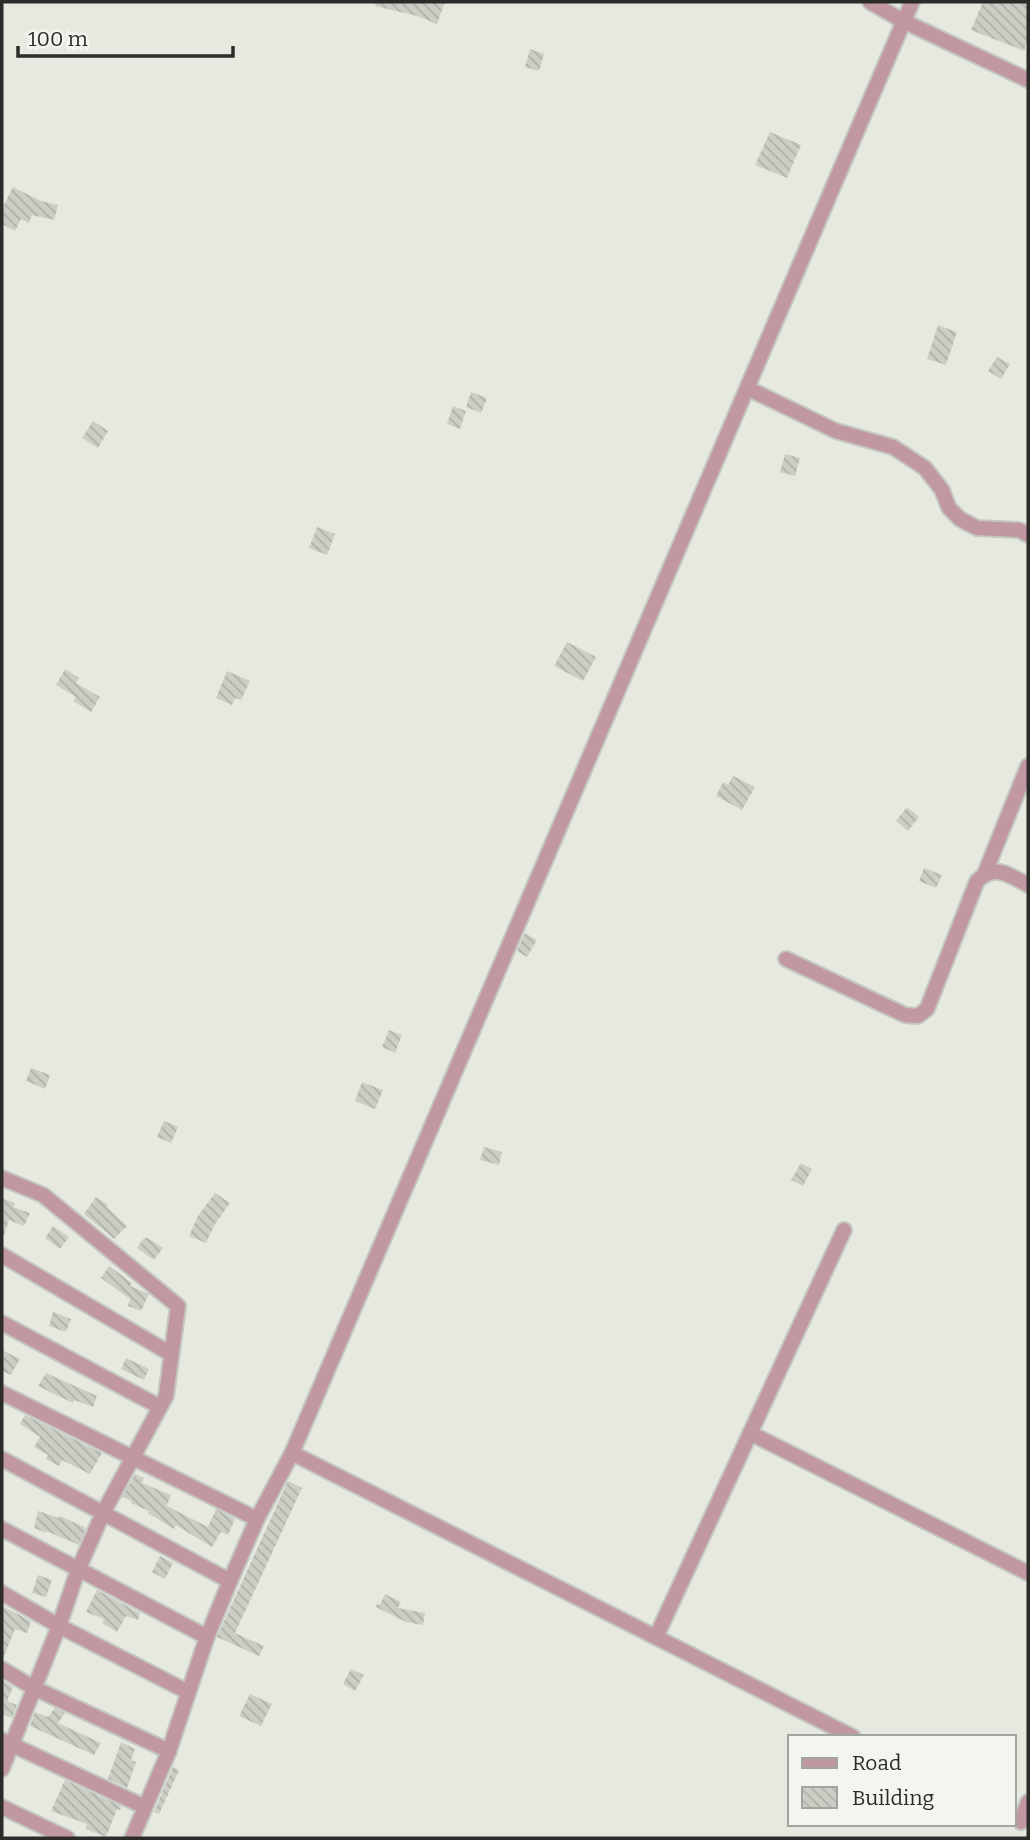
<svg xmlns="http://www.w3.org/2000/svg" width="1030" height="1840" font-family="Bitter,serif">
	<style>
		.building { fill: url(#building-back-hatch) }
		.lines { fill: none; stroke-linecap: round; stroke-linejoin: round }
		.minor-casing { stroke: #c4c7bf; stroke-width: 18 }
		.minor { stroke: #c197a1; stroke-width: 14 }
	</style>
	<defs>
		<pattern id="building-back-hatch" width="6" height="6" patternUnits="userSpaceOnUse" patternTransform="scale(1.75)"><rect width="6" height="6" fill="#cacec5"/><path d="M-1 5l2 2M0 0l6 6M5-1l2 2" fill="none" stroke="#aeb1a9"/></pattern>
	</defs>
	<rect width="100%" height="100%" fill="#e5e9e0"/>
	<!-- building -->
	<g class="building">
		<path d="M376,2H445L437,24L417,16L375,6Z"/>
		<path d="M983,2H1028V39L1024,51L971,30Z"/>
		<path d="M530,49L544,54L539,71L525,67Z"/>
		<path d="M770,132L801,145L787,178L755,165Z"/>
		<path d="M13,187L41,201L58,205L54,220L32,215L29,223L21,219L15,231L2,224V209Z"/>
		<path d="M938,325L957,332L946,365L927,359Z"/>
		<path d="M997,357L1010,364L1001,379L988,371Z"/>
		<path d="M471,392L487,398L481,413L466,407Z"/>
		<path d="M453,406L466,411L460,429L447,424Z"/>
		<path d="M93,421L108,431L98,448L82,438Z"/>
		<path d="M785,454L800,458L795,476L780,472Z"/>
		<path d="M317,527L335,534L327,555L309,548Z"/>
		<path d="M567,642L596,657L583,681L554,666Z"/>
		<path d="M65,669L79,678L76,683L100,697L91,712L73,701L76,697L56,685Z"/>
		<path d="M227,671L250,681L241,700L235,698L232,705L216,698Z"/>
		<path d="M733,776L755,787L742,810L716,796L723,782L728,785Z"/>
		<path d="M907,807L919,817L908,831L896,821Z"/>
		<path d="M924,868L942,875L936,888L919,881Z"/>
		<path d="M525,933L537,940L527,957L517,951Z"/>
		<path d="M389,1030L402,1035L395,1053L382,1047Z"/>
		<path d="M31,1068L50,1075L45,1089L26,1081Z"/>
		<path d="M362,1082L383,1090L375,1109L355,1101Z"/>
		<path d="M164,1121L178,1127L171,1143L157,1137Z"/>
		<path d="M484,1147L502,1152L499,1165L480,1160Z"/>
		<path d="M801,1163L812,1169L803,1186L791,1180Z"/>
		<path d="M215,1193L230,1203L215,1224L206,1243L189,1236L198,1216Z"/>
		<path d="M96,1197L108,1205L107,1207L127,1226L114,1239L84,1214Z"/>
		<path d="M2,1198L15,1203L13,1207L30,1213L24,1226L9,1220L4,1235H2Z"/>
		<path d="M53,1226L69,1237L60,1249L45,1238Z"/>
		<path d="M144,1238H148L163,1248L154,1260L137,1248Z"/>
		<path d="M109,1266L132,1283L130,1286L149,1294L141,1311L128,1306L130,1299L101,1278Z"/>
		<path d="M53,1312L71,1319L66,1332L49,1326Z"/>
		<path d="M2,1350L20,1359L11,1375L2,1371Z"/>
		<path d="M126,1358L149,1369L144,1380L121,1369Z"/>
		<path d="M46,1373L97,1396L93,1407L74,1400L73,1403L38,1386Z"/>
		<path d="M25,1415L102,1453L90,1474L62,1460L59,1466L46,1459L48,1455L34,1447L40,1437L20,1424Z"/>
		<path d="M135,1474L144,1478L142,1483L171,1495L167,1506L208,1527L216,1509L235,1519L228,1535L221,1532L212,1547L176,1525L174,1529L148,1513L149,1511L131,1503L132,1501L122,1497Z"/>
		<path d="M288,1481L302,1488L235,1633L264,1646L259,1656L217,1637Z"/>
		<path d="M38,1511L59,1518L60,1516L86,1528L79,1545L46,1531V1533L34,1528Z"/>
		<path d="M160,1556L173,1563L165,1579L152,1572Z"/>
		<path d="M38,1575L52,1580L46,1597L32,1593Z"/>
		<path d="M97,1590L140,1613L138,1620L126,1616L117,1632L102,1623L104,1619L86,1612Z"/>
		<path d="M385,1594L401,1602L398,1608L425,1613L423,1625L406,1622L376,1607L377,1604L380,1605Z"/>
		<path d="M2,1606L31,1621L27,1633L15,1629L3,1659Z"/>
		<path d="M351,1669L364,1675L355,1691L343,1684Z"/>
		<path d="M2,1680L13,1687L7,1701L17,1705L12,1718L2,1714Z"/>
		<path d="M250,1694L272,1704L261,1726L239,1716Z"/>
		<path d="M55,1708L65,1713L58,1723L101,1743L94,1755L30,1726L35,1712L48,1717Z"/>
		<path d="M121,1742L135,1749L131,1760L136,1762L127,1788L108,1779Z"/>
		<path d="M173,1767L179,1770L159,1814L154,1812Z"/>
		<path d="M65,1780L121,1806L120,1810L117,1809L106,1837L86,1829L87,1824L51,1811Z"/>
	</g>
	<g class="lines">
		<defs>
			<g id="minor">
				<path d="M870,2L903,21L1028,80"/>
				<path d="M747,388L836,431L893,447L925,468L942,490L949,508L960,519L977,528L1019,530L1028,535"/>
				<path d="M985,873L1028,766"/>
				<path d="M786,959L905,1015L918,1016L927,1009L977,881C996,863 1008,875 1028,885"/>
				<path d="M2,1178L43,1195L178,1306L166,1396L103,1513L78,1570L59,1626L2,1769"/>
				<path d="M2,1255L171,1354"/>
				<path d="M2,1323L160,1407"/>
				<path d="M2,1393L257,1519"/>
				<path d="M750,1433L1028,1573"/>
				<path d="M292,1453L853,1737"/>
				<path d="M2,1459L230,1581"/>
				<path d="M2,1529L207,1637"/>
				<path d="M2,1593L59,1626L188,1692"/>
				<path d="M656,1637L844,1230"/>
				<path d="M2,1669L34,1688L169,1751"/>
				<path d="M2,1740L145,1807"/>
				<path d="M2,1807L67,1838"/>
				<path d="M1021,1822L1028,1802"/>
				<path d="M132,1838L169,1751L207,1637L230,1581L257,1519L292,1453L912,2"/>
			</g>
		</defs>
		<!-- minor casing -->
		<use href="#minor" class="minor-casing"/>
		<!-- minor -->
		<use href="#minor" class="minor"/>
	</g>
	<!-- border -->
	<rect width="1030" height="1840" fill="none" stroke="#2b2c29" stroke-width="7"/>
	<!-- legend -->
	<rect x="788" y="1735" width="228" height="91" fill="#f2f6ee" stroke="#a2a59f" stroke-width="2"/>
	<rect x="802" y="1758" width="35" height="10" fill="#c197a1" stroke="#a2a59f" stroke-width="2"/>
	<text x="852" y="1770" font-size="21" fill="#2b2c29">Road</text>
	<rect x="802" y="1787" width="35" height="21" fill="url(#building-back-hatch)" stroke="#a2a59f" stroke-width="2"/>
	<text x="852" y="1805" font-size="21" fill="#2b2c29">Building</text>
	<!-- scale -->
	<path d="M18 46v10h215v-10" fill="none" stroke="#2b2c29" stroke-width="3.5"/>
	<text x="28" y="46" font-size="21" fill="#2b2c29" stroke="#f2f6ee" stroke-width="5" paint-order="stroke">100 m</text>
</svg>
